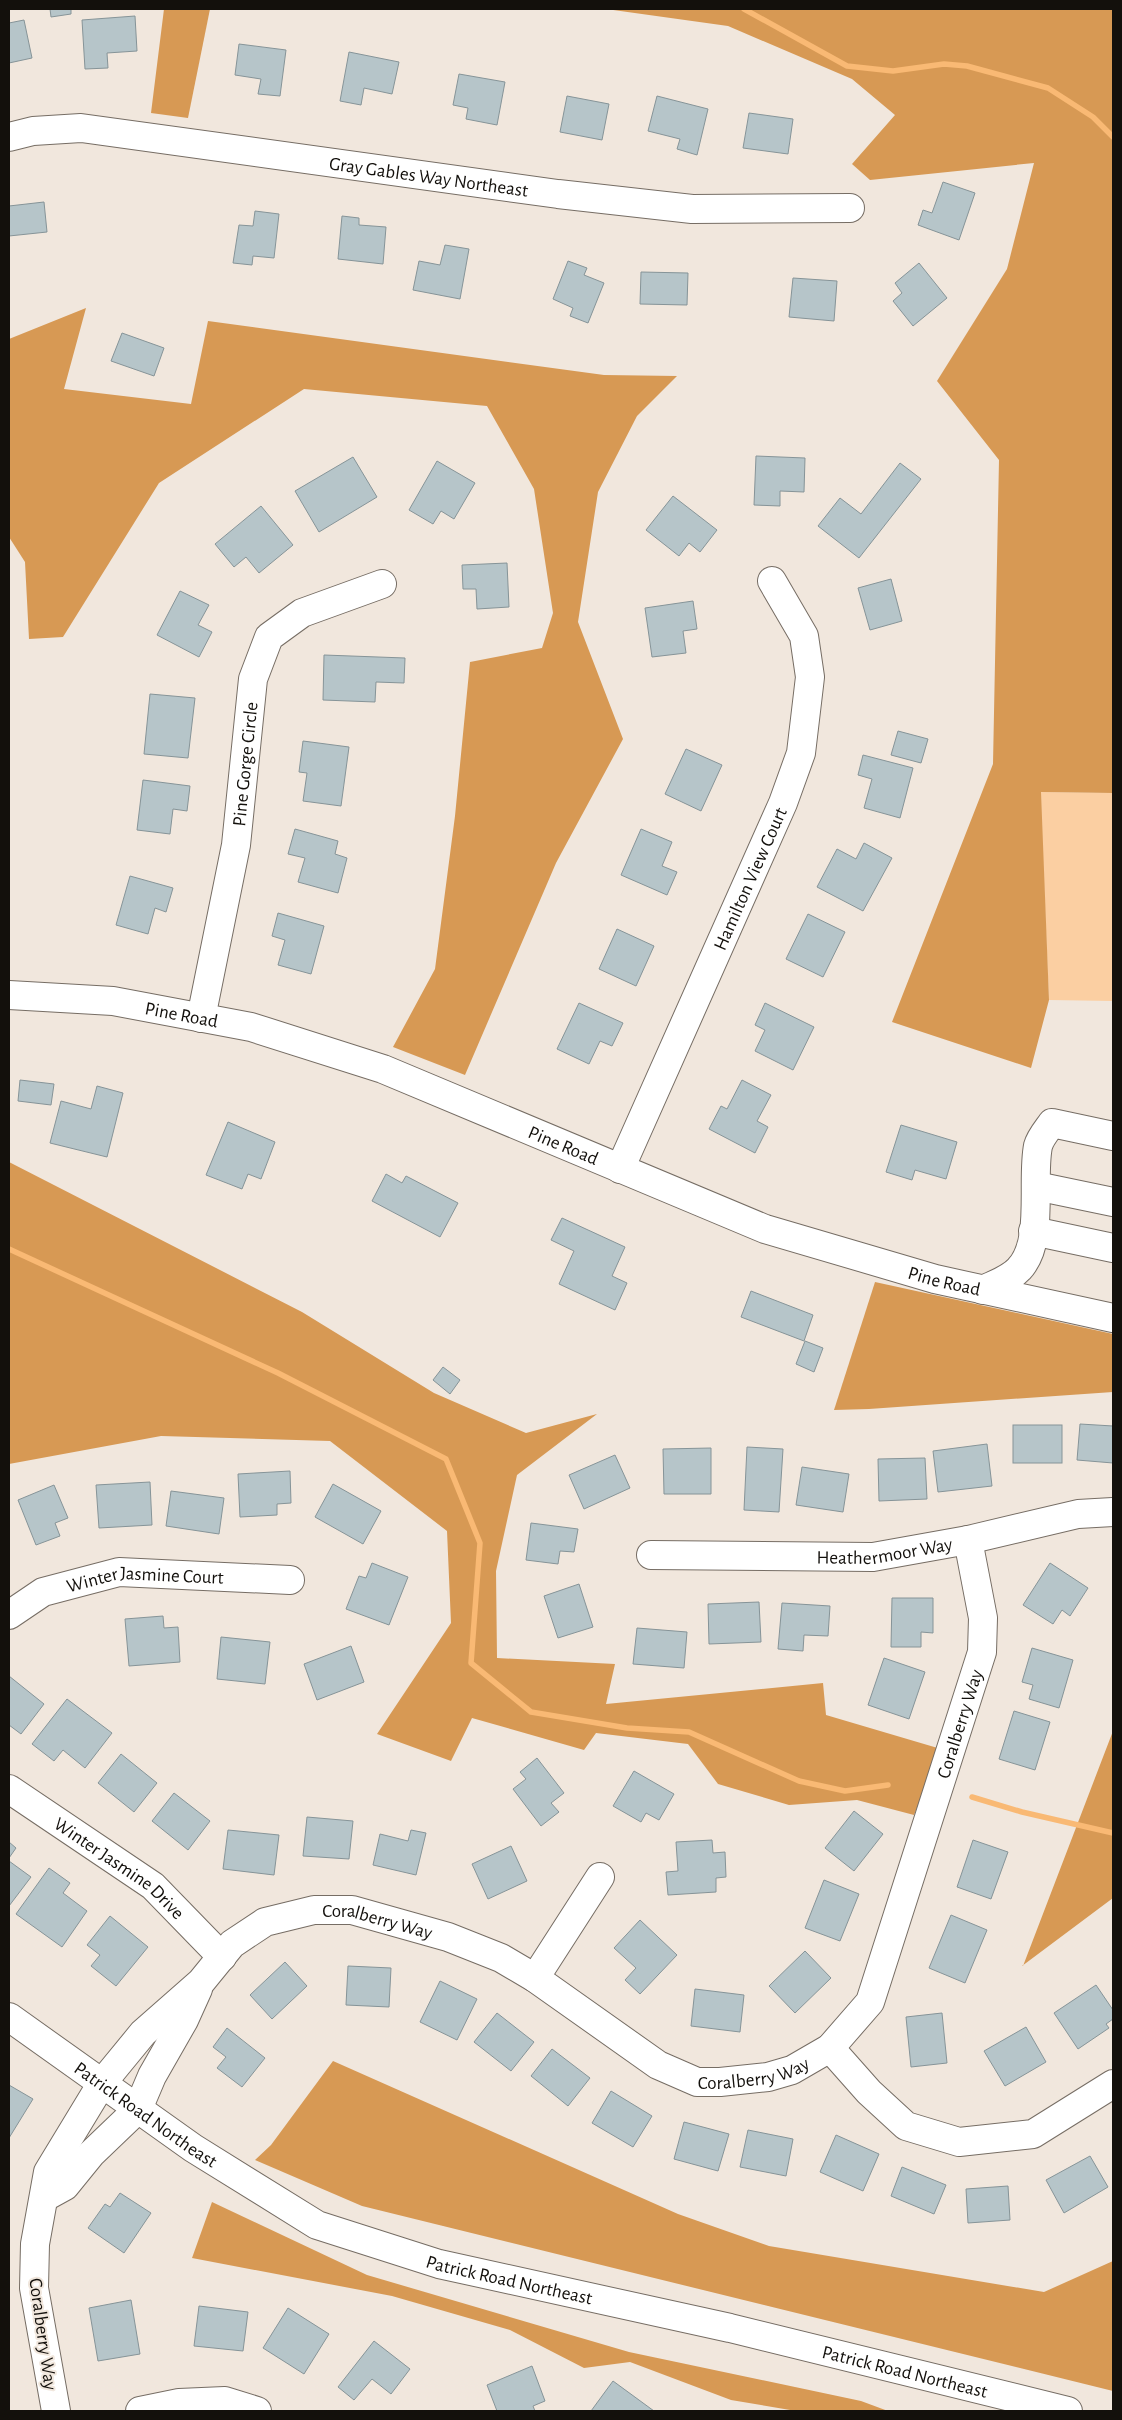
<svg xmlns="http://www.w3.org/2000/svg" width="1122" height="2420" font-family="'Alegreya Sans',sans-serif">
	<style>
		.green { fill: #fbcfa2 }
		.forest { fill: #d79954 }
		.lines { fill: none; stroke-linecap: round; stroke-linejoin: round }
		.stream { stroke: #f9b974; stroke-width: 5.5 }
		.building { fill: #b6c5c9; stroke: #869498 }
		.minor-casing { stroke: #766d64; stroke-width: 30 }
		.minor { stroke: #fff; stroke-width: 28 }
		.labels { text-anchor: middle; stroke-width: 4; stroke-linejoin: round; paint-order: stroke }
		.street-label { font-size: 19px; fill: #13100c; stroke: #f1e7dd }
	</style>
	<rect width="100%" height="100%" fill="#f1e7dd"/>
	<!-- green -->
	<path class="green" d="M1040,792L1113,793V1001L1049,1000Z"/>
	<!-- forest -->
	<g class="forest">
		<path d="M164,9H210L188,118L151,113Z"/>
		<path d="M606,9H1113V793L1041,792L1049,1000L1031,1068L892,1022L993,764L999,460L937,381L1007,269L1034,163L870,180L852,164L895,115L852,79L728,26Z"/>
		<path d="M86,308L64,389L191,404L208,321L604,375L677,376L637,416L598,492L578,622L623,739L556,863L465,1075L393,1047L435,969L455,816L470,662L542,648L553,613L534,489L487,406L304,389L159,483L63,637L29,639L25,562L9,537V339Z"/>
		<path d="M9,1162L302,1312L434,1393L526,1433L597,1414L517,1475L496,1571L497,1658L615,1664L606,1704L823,1683L826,1715L941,1749L914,1815L857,1800L789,1805L718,1784L688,1744L596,1733L584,1750L472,1718L451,1761L377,1734L451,1623L447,1531L330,1441L161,1436L9,1464Z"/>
		<path d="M875,1282L1113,1334V1392L869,1409L834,1410Z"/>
		<path d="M1113,1731V1898L1022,1966H1023Z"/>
		<path d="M333,2061L678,2214L769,2246L1044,2292L1113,2261V2391L362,2206L255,2160L271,2145Z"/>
		<path d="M212,2202L367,2275L629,2352L861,2401L888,2411H796L731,2400L630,2362L584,2368L510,2330L392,2296L192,2258Z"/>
	</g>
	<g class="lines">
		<!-- stream -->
		<g class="stream">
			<path d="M744,9L847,66L893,71L944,64L967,66L1048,88L1093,117L1113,137"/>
			<path d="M9,1249L278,1373L446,1459L480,1543L471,1663L531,1712L627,1728L689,1732L799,1781L845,1791L888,1785"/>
			<path d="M972,1797L1022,1812L1113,1833"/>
		</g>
	</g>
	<!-- building -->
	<g class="building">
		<path d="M50,9H71V14L51,17Z"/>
		<path d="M135,16L137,51L107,53L108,68L85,69L82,20Z"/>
		<path d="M24,20L32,58L9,63V23Z"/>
		<path d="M239,44L286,50L280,96L258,94L261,79L235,75Z"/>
		<path d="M349,52L399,62L392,94L364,88L361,105L340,101Z"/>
		<path d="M459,74L505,82L497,125L466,119L468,108L453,105Z"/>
		<path d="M567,96L609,104L602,140L560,132Z"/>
		<path d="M657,96L708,109L697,155L677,149L680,139L648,131Z"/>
		<path d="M749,113L793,119L788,154L743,148Z"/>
		<path d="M943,182L975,193L959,240L918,225L923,210L932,213Z"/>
		<path d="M44,202L47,232L9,236V206Z"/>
		<path d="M255,211L279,214L274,258L253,256L252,265L233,263L239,225L253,226Z"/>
		<path d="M342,216L359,218V225L386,227L383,264L338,259Z"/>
		<path d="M445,245L469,249L460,299L413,290L419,261L440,265Z"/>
		<path d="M568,261L587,268L584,275L604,283L588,323L570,316L573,308L553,299Z"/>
		<path d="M919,263L947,298L913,326L893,301L902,293L895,283Z"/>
		<path d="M641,272L688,273L687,305L640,304Z"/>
		<path d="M793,278L837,281L834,321L789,317Z"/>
		<path d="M122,333L164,348L154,376L111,361Z"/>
		<path d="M756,456L805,458L804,492L780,491V506L754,505Z"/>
		<path d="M353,457L377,497L319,532L295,491Z"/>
		<path d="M437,461L475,483L454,519L441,511L433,524L409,510Z"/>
		<path d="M900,463L921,479L859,558L818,526L840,498L861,514Z"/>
		<path d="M673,496L717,530L700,552L689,543L679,556L646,530Z"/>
		<path d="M261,506L293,545L259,573L246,557L234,567L215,544Z"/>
		<path d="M507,563L509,607L477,609L476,589H463L462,565Z"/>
		<path d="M891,579L902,621L870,630L858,588Z"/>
		<path d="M180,591L209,605L198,625L212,632L199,657L157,635Z"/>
		<path d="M693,601L697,629L683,631L686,653L652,657L645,608Z"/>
		<path d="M324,655L405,658L404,683L376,682L375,702L323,700Z"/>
		<path d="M150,694L195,698L188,758L144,754Z"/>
		<path d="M898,731L928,739L921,763L891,755Z"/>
		<path d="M303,741L349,747L341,806L303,801L307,773L299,772Z"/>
		<path d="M686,749L722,765L701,811L665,794Z"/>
		<path d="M863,755L913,768L900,818L864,808L872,779L858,775Z"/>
		<path d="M143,780L190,786L187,811L173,809L170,834L137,830Z"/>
		<path d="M295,829L338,841L335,854L347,858L338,893L298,882L305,858L288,854Z"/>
		<path d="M641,829L672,842L662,866L677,872L667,895L621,875Z"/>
		<path d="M864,843L892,858L863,911L817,887L837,849L856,859Z"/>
		<path d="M130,876L173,888L166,912L155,908L148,934L116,925Z"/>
		<path d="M278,913L324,926L311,974L278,965L285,940L272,936Z"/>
		<path d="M808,914L845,932L823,977L786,959Z"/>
		<path d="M617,929L654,946L636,986L599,969Z"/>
		<path d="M579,1003L623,1023L612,1046L600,1041L589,1064L557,1049Z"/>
		<path d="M765,1003L814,1027L793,1070L755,1051L765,1030L755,1025Z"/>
		<path d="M20,1080L54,1084L51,1105L18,1101Z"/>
		<path d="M742,1080L771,1095L757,1121L768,1127L755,1153L709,1129L721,1106L727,1109Z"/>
		<path d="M97,1086L123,1093L107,1157L50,1143L61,1101L91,1109Z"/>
		<path d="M228,1122L275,1142L261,1179L248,1174L242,1189L206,1175Z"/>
		<path d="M901,1125L957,1142L946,1179L915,1170L912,1180L886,1172Z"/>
		<path d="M386,1174L402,1183L406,1176L458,1203L440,1237L372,1201Z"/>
		<path d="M562,1218L625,1247L612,1276L627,1283L615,1310L559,1284L574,1251L551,1240Z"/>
		<path d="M751,1291L813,1315L804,1341L741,1317Z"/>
		<path d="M805,1341L823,1348L814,1372L796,1364Z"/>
		<path d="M443,1367L460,1380L450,1394L433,1380Z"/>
		<path d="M1080,1424L1113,1426V1463L1077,1460Z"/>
		<rect x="1013" y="1425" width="49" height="38"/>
		<path d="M987,1444L992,1486L938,1492L933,1451Z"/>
		<path d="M747,1447L783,1449L779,1512L744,1510Z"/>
		<path d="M711,1448V1494H664L663,1449Z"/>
		<path d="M615,1455L630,1488L584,1509L569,1475Z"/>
		<path d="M925,1458L927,1499L879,1501L878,1459Z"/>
		<path d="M802,1467L849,1474L843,1512L796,1505Z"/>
		<path d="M290,1471L291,1503L277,1504V1515L240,1517L238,1474Z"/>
		<path d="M150,1482L152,1525L99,1528L96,1485Z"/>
		<path d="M333,1484L381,1511L363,1544L315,1517Z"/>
		<path d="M54,1485L68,1518L55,1523L60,1536L36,1545L18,1500Z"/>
		<path d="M171,1491L224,1498L219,1534L166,1526Z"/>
		<path d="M531,1523L578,1529L574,1552L560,1551L558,1564L526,1560Z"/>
		<path d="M372,1563L408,1577L389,1625L346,1609L359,1576L366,1578Z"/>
		<path d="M1050,1563L1088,1588L1070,1616L1062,1610L1053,1624L1023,1605Z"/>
		<path d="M579,1584L593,1627L558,1638L544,1596Z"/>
		<path d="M892,1598H933V1633L921,1632V1647H891Z"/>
		<path d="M759,1602L761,1642L709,1644L708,1604Z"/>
		<path d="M782,1603L830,1606L828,1636L804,1635L803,1651L778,1649Z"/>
		<path d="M163,1616L164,1628L178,1627L180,1662L129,1666L125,1619Z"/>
		<path d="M637,1628L687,1632L684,1668L633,1664Z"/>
		<path d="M221,1637L270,1642L265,1684L217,1679Z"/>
		<path d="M351,1646L364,1682L317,1700L304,1664Z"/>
		<path d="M1032,1648L1073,1660L1059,1708L1029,1699L1033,1685L1022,1682Z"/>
		<path d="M884,1658L925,1672L909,1719L868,1705Z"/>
		<path d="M9,1676L44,1704L21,1734L9,1725Z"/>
		<path d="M67,1699L112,1733L85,1768L63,1750L54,1761L32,1744Z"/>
		<path d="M1014,1711L1050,1722L1035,1770L999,1759Z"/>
		<path d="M121,1754L157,1783L134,1812L98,1783Z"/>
		<path d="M537,1758L564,1793L551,1803L559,1812L541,1826L513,1789L526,1779L520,1772Z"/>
		<path d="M634,1771L674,1794L659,1820L646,1813L641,1822L613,1806Z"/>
		<path d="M174,1793L210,1821L188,1850L152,1821Z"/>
		<path d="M854,1811L883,1834L854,1871L825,1848Z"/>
		<path d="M307,1817L353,1821L349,1859L303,1856Z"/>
		<path d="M228,1830L279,1835L274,1875L223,1869Z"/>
		<path d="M411,1830L426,1833L416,1875L373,1865L380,1834L408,1841Z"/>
		<path d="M712,1840L713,1853L725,1852L726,1877L716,1878V1892L668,1895L666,1872L678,1871L676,1842Z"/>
		<path d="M973,1840L1008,1852L991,1899L957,1887Z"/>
		<path d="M9,1842L16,1848L9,1858Z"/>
		<path d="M511,1846L527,1881L488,1899L472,1864Z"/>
		<path d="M9,1861L31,1877L9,1906Z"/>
		<path d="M49,1868L70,1883L63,1893L87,1911L62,1947L16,1914Z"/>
		<path d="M824,1880L859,1894L840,1941L805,1928Z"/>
		<path d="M951,1915L987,1930L965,1983L929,1968Z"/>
		<path d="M110,1916L148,1947L116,1986L91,1966L100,1955L87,1945Z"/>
		<path d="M640,1920L677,1955L640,1994L625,1980L636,1968L614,1948Z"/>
		<path d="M805,1951L831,1978L795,2013L769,1986Z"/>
		<path d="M285,1962L307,1986L272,2019L250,1995Z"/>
		<path d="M348,1966L391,1968L389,2007L346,2005Z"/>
		<path d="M440,1981L477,1999L457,2040L420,2022Z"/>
		<path d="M1096,1985L1113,2010V2019L1106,2024L1109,2028L1078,2049L1054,2013Z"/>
		<path d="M695,1989L744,1995L740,2032L691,2026Z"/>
		<path d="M497,2013L534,2042L511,2071L474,2042Z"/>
		<path d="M942,2013L947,2063L911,2067L906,2017Z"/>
		<path d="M1026,2027L1046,2062L1005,2086L984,2051Z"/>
		<path d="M227,2028L265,2058L242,2087L217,2068L226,2057L213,2047Z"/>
		<path d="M552,2049L590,2078L568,2106L531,2076Z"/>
		<path d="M9,2085L33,2099L9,2138Z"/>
		<path d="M611,2091L652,2116L633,2147L592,2123Z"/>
		<path d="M684,2122L729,2134L718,2171L674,2159Z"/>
		<path d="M748,2130L793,2139L786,2176L740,2167Z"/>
		<path d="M836,2135L879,2154L863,2191L820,2172Z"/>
		<path d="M1090,2156L1108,2187L1064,2213L1046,2180Z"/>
		<path d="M902,2167L946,2185L934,2214L891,2196Z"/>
		<path d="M1008,2186L1010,2220L968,2223L966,2189Z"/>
		<path d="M120,2193L151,2213L124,2253L88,2228L105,2204L110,2207Z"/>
		<path d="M131,2300L140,2354L98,2361L89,2308Z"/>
		<path d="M199,2306L248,2312L243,2351L194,2346Z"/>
		<path d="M288,2308L329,2334L304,2374L263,2348Z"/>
		<path d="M374,2341L410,2369L391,2394L372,2379L354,2400L338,2387Z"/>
		<path d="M532,2366L545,2401L533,2406L535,2411H497L487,2385Z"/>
		<path d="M613,2381L654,2411H591Z"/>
	</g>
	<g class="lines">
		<defs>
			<g id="minor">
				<path id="s1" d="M9,137L33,131L81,128L558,194L692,209L850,208"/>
				<path id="s2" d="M9,995L113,1001L251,1027L383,1069L765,1229L935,1279L1113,1318"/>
				<path id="s3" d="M201,1018L236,845L253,679L269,637L302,613L382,584"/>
				<path id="s4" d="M620,1169L783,803L801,753L810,677L804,636L772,581"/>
				<path d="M1036,1186L1113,1202"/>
				<path d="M1033,1231L1113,1248"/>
				<path d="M983,1290C995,1284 1010,1279 1019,1269C1045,1242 1031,1181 1038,1146C1040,1138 1047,1130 1052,1123L1113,1136"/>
				<path id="s5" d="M651,1555L873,1557L968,1540L1078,1514L1113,1512"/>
				<path id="s6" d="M9,1615L43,1592L119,1572L290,1580"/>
				<path id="s7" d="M9,1789L153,1886L222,1957"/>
				<path d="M535,1978L600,1877"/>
				<path id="s8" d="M9,2017L193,2148L317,2225L439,2264L730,2328L1068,2411"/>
				<path d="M830,2048L869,2092L906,2126L959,2142L1033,2134L1113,2084"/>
				<path d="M45,2197L65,2186L91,2154L138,2109L152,2076L184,2020L198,1989"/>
				<path id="s9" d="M56,2411L34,2288L35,2244L48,2172L102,2083L143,2033L201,1982L232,1944L265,1922L314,1910H352L448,1937L501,1958L535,1978L658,2065L697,2082H720L768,2077L792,2070L830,2048L870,2002L982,1652L983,1618L968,1540"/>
				<path d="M140,2411L179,2403L225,2401L257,2411"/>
			</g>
		</defs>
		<!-- minor casing -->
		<use href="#minor" class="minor-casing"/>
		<!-- minor -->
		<use href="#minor" class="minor"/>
	</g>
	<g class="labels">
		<!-- street labels -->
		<g class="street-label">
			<text dy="7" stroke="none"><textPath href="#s1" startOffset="424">Gray Gables Way Northeast</textPath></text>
			<text dy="7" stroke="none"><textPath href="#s3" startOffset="258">Pine Gorge Circle</textPath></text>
			<text dy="7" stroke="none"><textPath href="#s4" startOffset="318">Hamilton View Court</textPath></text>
			<text dy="7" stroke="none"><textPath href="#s2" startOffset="174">Pine Road</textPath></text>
			<text dy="7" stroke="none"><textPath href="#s2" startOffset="579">Pine Road</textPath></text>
			<text dy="7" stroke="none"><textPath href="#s2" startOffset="984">Pine Road</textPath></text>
			<text dy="7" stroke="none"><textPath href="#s5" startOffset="234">Heathermoor Way</textPath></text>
			<text dy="7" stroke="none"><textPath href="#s6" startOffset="145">Winter Jasmine Court</textPath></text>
			<text dy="7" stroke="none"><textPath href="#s9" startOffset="1548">Coralberry Way</textPath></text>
			<text dy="7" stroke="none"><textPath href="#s7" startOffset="136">Winter Jasmine Drive</textPath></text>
			<text dy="7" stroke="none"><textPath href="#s9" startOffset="692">Coralberry Way</textPath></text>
			<text dy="7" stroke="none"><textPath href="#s9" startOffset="1112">Coralberry Way</textPath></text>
			<text dy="7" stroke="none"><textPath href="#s8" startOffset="168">Patrick Road Northeast</textPath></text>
			<text dy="7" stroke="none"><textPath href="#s8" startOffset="572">Patrick Road Northeast</textPath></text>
			<text transform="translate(44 2334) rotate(82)" y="7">Coralberry Way</text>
			<text dy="7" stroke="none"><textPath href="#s8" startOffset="978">Patrick Road Northeast</textPath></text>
		</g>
	</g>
	<!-- border -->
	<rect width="1122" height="2420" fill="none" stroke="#13100c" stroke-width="20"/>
</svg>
